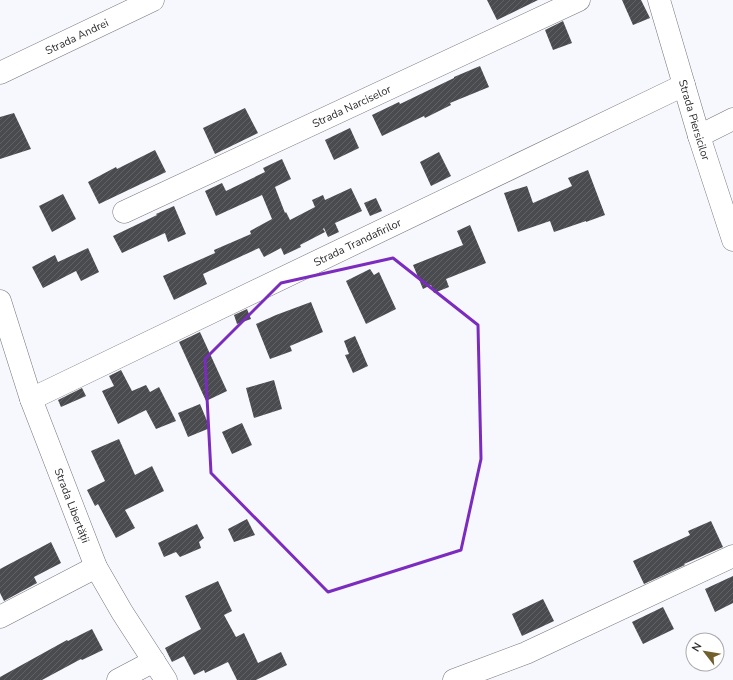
<svg xmlns="http://www.w3.org/2000/svg" width="733" height="680" font-family="'Nunito Sans',sans-serif">
	<style>
		.building { fill: url(#building-hatch) }
		.lines { fill: none; stroke-linecap: round; stroke-linejoin: round }
		.minor-casing { stroke: #75767a; stroke-width: 23 }
		.minor { stroke: #fff; stroke-width: 22 }
		.marked { fill: none; stroke: #7b2cbf; stroke-width: 3; stroke-linejoin: round }
		.labels { text-anchor: middle; stroke-width: 4; stroke-linejoin: round; paint-order: stroke }
		.street-label { font-size: 11px; fill: #2d2d2f; stroke: #fff }
	</style>
	<defs>
		<pattern id="building-hatch" width="6" height="6" patternUnits="userSpaceOnUse"><rect width="6" height="6" fill="#4a4b4f"/><path d="M-1 1l2-2M0 6l6-6M5 7l2-2" fill="none" stroke="#626266"/></pattern>
	</defs>
	<rect width="100%" height="100%" fill="#f7f8fd"/>
	<!-- building -->
	<g class="building">
		<path d="M487,0H538L497,20Z"/>
		<path d="M622,0H641L650,18L633,25Z"/>
		<path d="M563,21L572,43L553,50L545,30Z"/>
		<path d="M480,66L489,87L450,103L451,105L425,118L424,116L382,136L372,115L399,102L400,104L454,78V77Z"/>
		<path d="M245,108L258,133L215,154L203,128Z"/>
		<path d="M14,113L31,149L0,159V117Z"/>
		<path d="M350,128L359,148L334,160L325,140Z"/>
		<path d="M155,150L166,172L99,204L88,182L116,167L117,169Z"/>
		<path d="M439,152L451,176L431,186L420,162Z"/>
		<path d="M282,159L291,179L275,187L285,213L286,212L290,220L315,207L312,200L323,195L325,200L351,188L362,211L335,223L339,232L328,237L324,228L323,229L325,232L300,245L301,247L284,255L281,248L264,257L259,248L203,274L207,284L174,300L163,276L215,253L214,250L251,234L250,231L272,219L262,195L216,216L205,191L222,183L226,191L265,172L263,168Z"/>
		<path d="M588,170L605,215L586,222V221L554,232L550,221L518,232L504,193L527,186L533,203L572,186L568,178Z"/>
		<path d="M63,194L76,219L52,232L39,206Z"/>
		<path d="M376,198L382,211L370,216L364,203Z"/>
		<path d="M174,206L186,234L168,242L165,233L122,253L113,236L157,215L156,214Z"/>
		<path d="M470,225L486,263L446,279L449,287L434,293L431,285L423,289L413,265L463,245L457,231Z"/>
		<path d="M88,248L99,272L81,281L76,271L43,288L32,267L55,255L58,262Z"/>
		<path d="M370,269L374,275L379,272L396,309L366,324L346,281Z"/>
		<path d="M311,302L323,332L290,346L292,351L270,359L256,324L276,315Z"/>
		<path d="M247,309L251,319L237,324L234,315Z"/>
		<path d="M200,332L227,391L206,401L179,342Z"/>
		<path d="M355,336L368,366L353,373L345,355L349,354L344,341Z"/>
		<path d="M121,370L132,391L146,385L150,392L159,387L176,421L156,429L146,410L118,424L102,391L114,386L109,376Z"/>
		<path d="M274,380L282,409L254,418L246,388Z"/>
		<path d="M82,388L86,396L61,407L58,400Z"/>
		<path d="M200,404L210,428L188,437L178,413Z"/>
		<path d="M242,423L252,445L232,454L222,432Z"/>
		<path d="M119,439L135,475L152,466L164,491L125,510L135,528L116,538L98,504L95,506L87,490L105,481L91,451Z"/>
		<path d="M247,519L255,535L234,542L228,529Z"/>
		<path d="M711,521L723,547L684,564L685,565L644,584L633,561L690,535L688,531Z"/>
		<path d="M197,524L204,538L199,542L201,548L180,557L176,552L164,557L158,543Z"/>
		<path d="M51,542L61,563L34,577L37,583L4,601L0,593V569Z"/>
		<path d="M733,576V603L715,612L705,589Z"/>
		<path d="M218,581L232,611L224,615L236,637L244,633L258,663L281,652L287,665L256,680H237L228,662L205,673L204,670L194,675L184,656L172,662L165,648L201,629L185,596Z"/>
		<path d="M543,599L554,621L522,636L512,614Z"/>
		<path d="M663,607L674,629L643,644L632,622Z"/>
		<path d="M92,629L103,650L82,660L81,659L42,680H0V677L67,640L68,641Z"/>
	</g>
	<g class="lines">
		<defs>
			<g id="minor">
				<path id="s1" d="M659,0L699,136L733,240"/>
				<path id="s2" d="M0,73L153,0"/>
				<path d="M699,136L733,119"/>
				<path id="s3" d="M124,212L579,0"/>
				<path id="s4" d="M0,301L31,399L96,567L122,612L166,680"/>
				<path id="s5" d="M31,399L684,85"/>
				<path d="M0,617L96,567"/>
				<path d="M118,680L154,661"/>
				<path d="M454,680L526,653L733,556"/>
			</g>
		</defs>
		<!-- minor casing -->
		<use href="#minor" class="minor-casing"/>
		<!-- minor -->
		<use href="#minor" class="minor"/>
	</g>
	<!-- marked area -->
	<path class="marked" d="M393,258L478,325L481,459L461,550L328,592L211,473L205,359L281,283Z"/>
	<g class="labels">
		<!-- street labels -->
		<g class="street-label">
			<text dy="4" stroke="none"><textPath href="#s2" startOffset="85">Strada Andrei</textPath></text>
			<text dy="4" stroke="none"><textPath href="#s3" startOffset="251">Strada Narciselor</textPath></text>
			<text dy="4" stroke="none"><textPath href="#s1" startOffset="125">Strada Piersicilor</textPath></text>
			<text dy="4" stroke="none"><textPath href="#s5" startOffset="362">Strada Trandafirilor</textPath></text>
			<text dy="4" stroke="none"><textPath href="#s4" startOffset="217">Strada Libertății</textPath></text>
		</g>
	</g>
	<!-- north arrow -->
	<g transform="translate(705 652) rotate(301)"><circle r="19" fill="#ffffff" stroke="#ababac"/>
	<path d="M0-3L7 15L0 10L-7 15Z" fill="#715f2d"/>
	<text y="-6" font-size="11" font-weight="bold" text-anchor="middle" fill="#2d2d2f">N</text>
	</g>
</svg>
